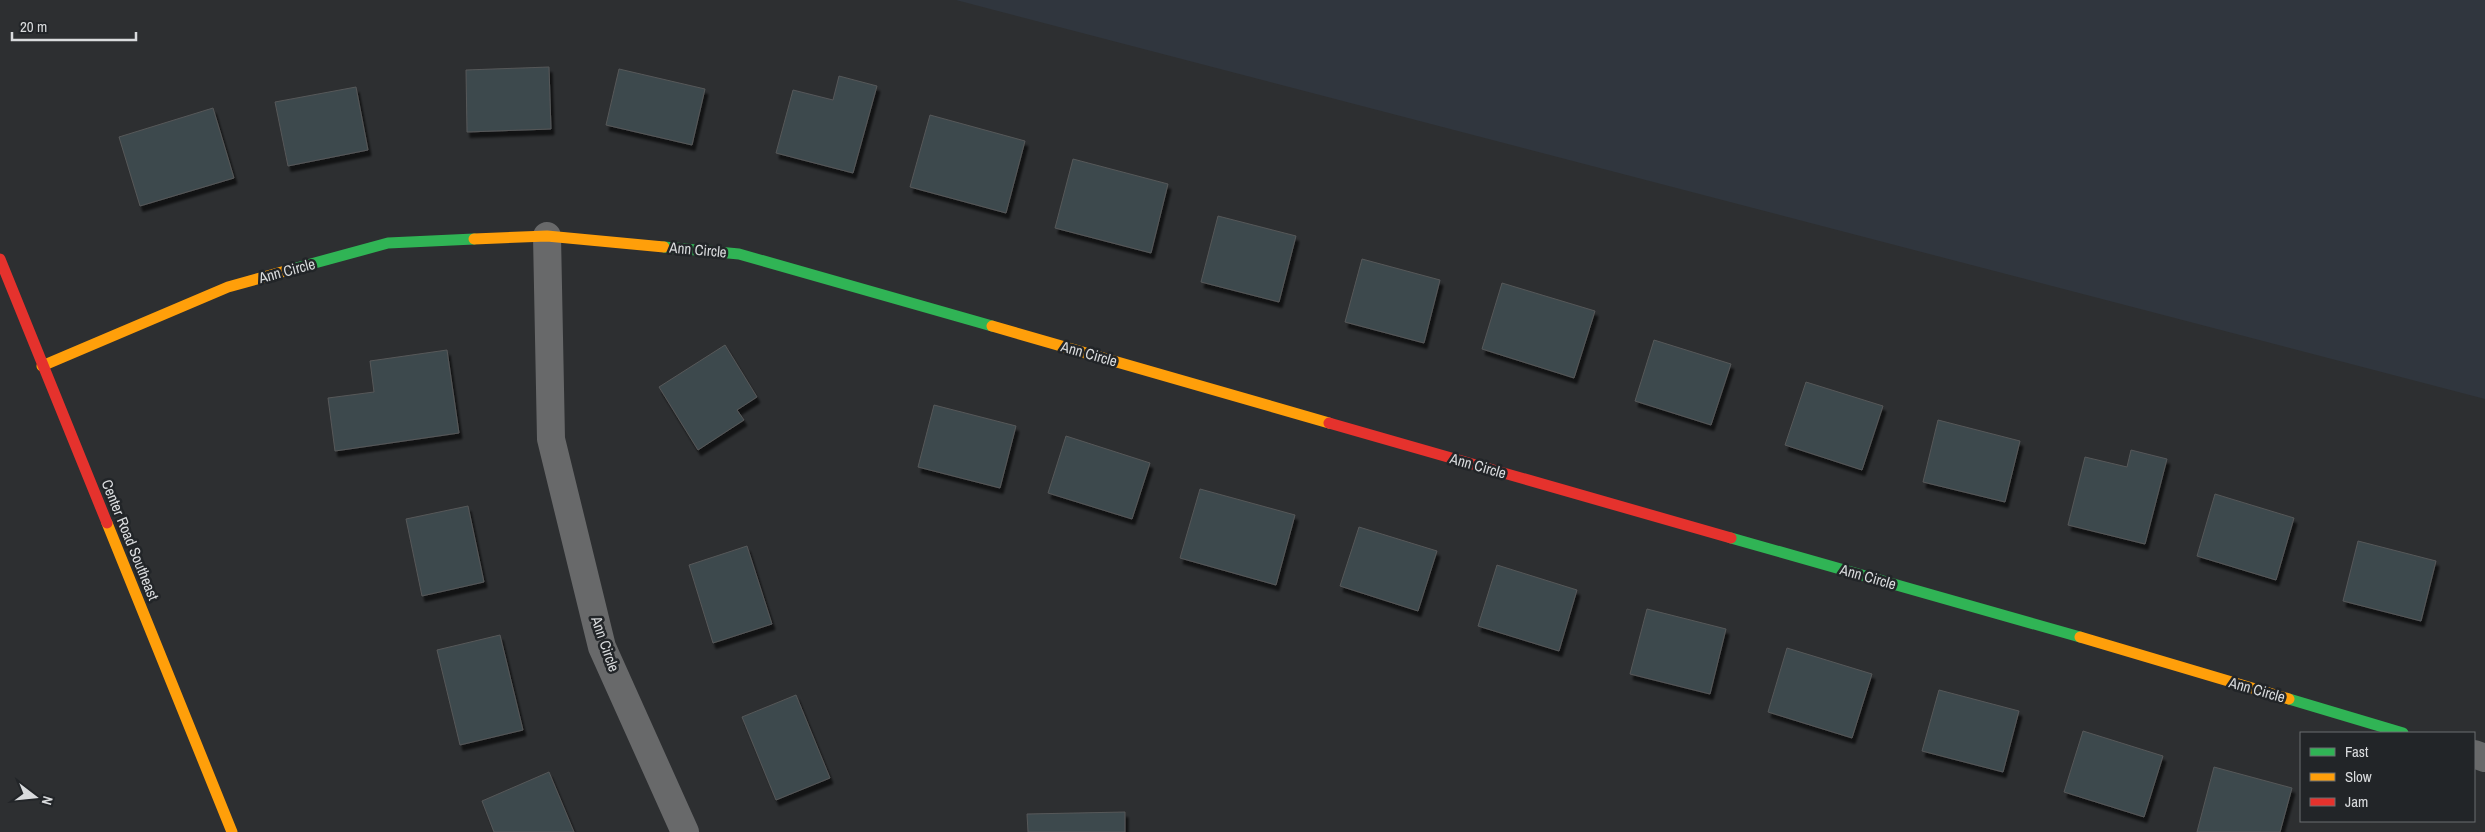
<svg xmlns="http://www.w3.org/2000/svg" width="2485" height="832" font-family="'Archivo Narrow',sans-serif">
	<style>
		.built { fill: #30363e }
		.building { fill: #3e494d; stroke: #565859; filter: url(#shadow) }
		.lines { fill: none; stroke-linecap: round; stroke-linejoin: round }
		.street { stroke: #68696a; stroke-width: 28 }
		.fast { stroke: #30b455; stroke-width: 11 }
		.slow { stroke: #ff9f0a; stroke-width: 11 }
		.jam { stroke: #e5322d; stroke-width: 11 }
		.labels { text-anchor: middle; stroke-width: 5; stroke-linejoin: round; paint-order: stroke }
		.street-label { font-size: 15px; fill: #d9dbdd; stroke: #222528 }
	</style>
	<defs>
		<filter id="shadow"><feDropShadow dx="3" dy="5.5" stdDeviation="1" flood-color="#0009"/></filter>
	</defs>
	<rect width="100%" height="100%" fill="#2d2f31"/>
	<!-- built -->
	<path class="built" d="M956,0H2485V399Z"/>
	<!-- building -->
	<g class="building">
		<path d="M549,67L551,129L467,132L466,70Z"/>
		<path d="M619,69L705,89L692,145L606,125Z"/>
		<path d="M839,76L877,86L853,173L776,153L793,90L833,100Z"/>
		<path d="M356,87L368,150L288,166L275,102Z"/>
		<path d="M213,108L234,178L140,206L119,137Z"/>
		<path d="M930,115L1025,141L1006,213L910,187Z"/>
		<path d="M1073,159L1168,184L1151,253L1055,228Z"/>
		<path d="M1218,216L1296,236L1279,302L1201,282Z"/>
		<path d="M1362,259L1440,280L1424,343L1345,322Z"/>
		<path d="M1502,283L1595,311L1574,378L1482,349Z"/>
		<path d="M1654,340L1731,364L1711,425L1635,401Z"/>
		<path d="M725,345L757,397L737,410L744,420L698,450L659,387Z"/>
		<path d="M447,350L459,433L335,451L328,398L374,392L370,361Z"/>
		<path d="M1806,382L1883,406L1862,470L1785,445Z"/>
		<path d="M934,405L1016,426L1000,488L918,467Z"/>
		<path d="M1938,420L2020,441L2005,502L1923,482Z"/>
		<path d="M1066,436L1150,463L1132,519L1048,493Z"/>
		<path d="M2131,450L2167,459L2145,544L2068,525L2085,457L2127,467Z"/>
		<path d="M1200,489L1295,515L1276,585L1180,558Z"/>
		<path d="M2215,494L2294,518L2276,580L2197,556Z"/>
		<path d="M468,506L484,582L422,596L406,519Z"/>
		<path d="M1359,527L1437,551L1418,611L1340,586Z"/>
		<path d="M2358,541L2436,561L2421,621L2343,601Z"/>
		<path d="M747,546L772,624L713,643L689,565Z"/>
		<path d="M1497,565L1577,590L1559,651L1478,626Z"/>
		<path d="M1647,609L1726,629L1710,694L1630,674Z"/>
		<path d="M500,635L523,730L460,745L437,650Z"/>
		<path d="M1787,648L1872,674L1852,738L1768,712Z"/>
		<path d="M1939,690L2019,711L2003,772L1922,751Z"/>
		<path d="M796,695L830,778L776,800L742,717Z"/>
		<path d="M2083,731L2163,756L2144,817L2064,792Z"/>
		<path d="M2214,767L2292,788L2280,832H2197Z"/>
		<path d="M549,772L574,832H494L482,801Z"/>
		<path d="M1125,812V832H1028L1027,814Z"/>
	</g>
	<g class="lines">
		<!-- street -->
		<g class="street">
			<path d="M547,236L551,439L602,647L685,832"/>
			<path d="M2474,754L2485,758"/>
		</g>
		<!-- fast -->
		<g class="fast">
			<path d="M664,247L739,254L992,326"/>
			<path d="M289,270L388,243L474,239"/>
			<path d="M1731,538L2080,637"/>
			<path d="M2289,699L2403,733"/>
		</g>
		<!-- slow -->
		<g class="slow">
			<path d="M474,239L547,236L664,247"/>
			<path d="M992,326L1329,423"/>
			<path d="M42,366L228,287L289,270"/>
			<path d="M107,523L232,832"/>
			<path d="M2080,637L2289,699"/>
		</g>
		<!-- jam -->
		<g class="jam">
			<path d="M0,259L107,523"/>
			<path d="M1329,423L1731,538"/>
		</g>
	</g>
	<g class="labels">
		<!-- street labels -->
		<g class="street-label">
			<text transform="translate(698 250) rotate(5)" y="5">Ann Circle</text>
			<text transform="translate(287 271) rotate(-15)" y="5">Ann Circle</text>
			<text transform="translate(1089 354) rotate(16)" y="5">Ann Circle</text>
			<text transform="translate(1478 466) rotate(16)" y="5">Ann Circle</text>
			<text transform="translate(130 540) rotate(68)" y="5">Center Road Southeast</text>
			<text transform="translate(1868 577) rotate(16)" y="5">Ann Circle</text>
			<text transform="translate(605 644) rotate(71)" y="5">Ann Circle</text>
			<text transform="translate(2257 690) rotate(16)" y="5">Ann Circle</text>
		</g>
	</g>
	<!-- legend -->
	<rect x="2300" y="732" width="175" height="90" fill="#222528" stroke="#6b6e70"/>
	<rect x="2310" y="748" width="25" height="8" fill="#30b455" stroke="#6b6e70"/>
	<text x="2345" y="757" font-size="15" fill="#d9dbdd">Fast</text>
	<rect x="2310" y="773" width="25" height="8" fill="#ff9f0a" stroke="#6b6e70"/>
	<text x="2345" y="782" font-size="15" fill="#d9dbdd">Slow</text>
	<rect x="2310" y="798" width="25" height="8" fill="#e5322d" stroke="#6b6e70"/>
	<text x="2345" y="807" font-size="15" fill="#d9dbdd">Jam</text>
	<!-- north arrow -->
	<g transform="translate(35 797) rotate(106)" stroke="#222528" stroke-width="4" paint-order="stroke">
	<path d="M0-4L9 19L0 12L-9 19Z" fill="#d9dbdd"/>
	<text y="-8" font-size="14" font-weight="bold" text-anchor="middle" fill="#d9dbdd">N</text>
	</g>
	<!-- scale -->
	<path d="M12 32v8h124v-8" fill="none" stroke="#d9dbdd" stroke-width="2.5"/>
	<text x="20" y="32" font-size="15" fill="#d9dbdd" stroke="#222528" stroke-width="4" paint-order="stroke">20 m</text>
</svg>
